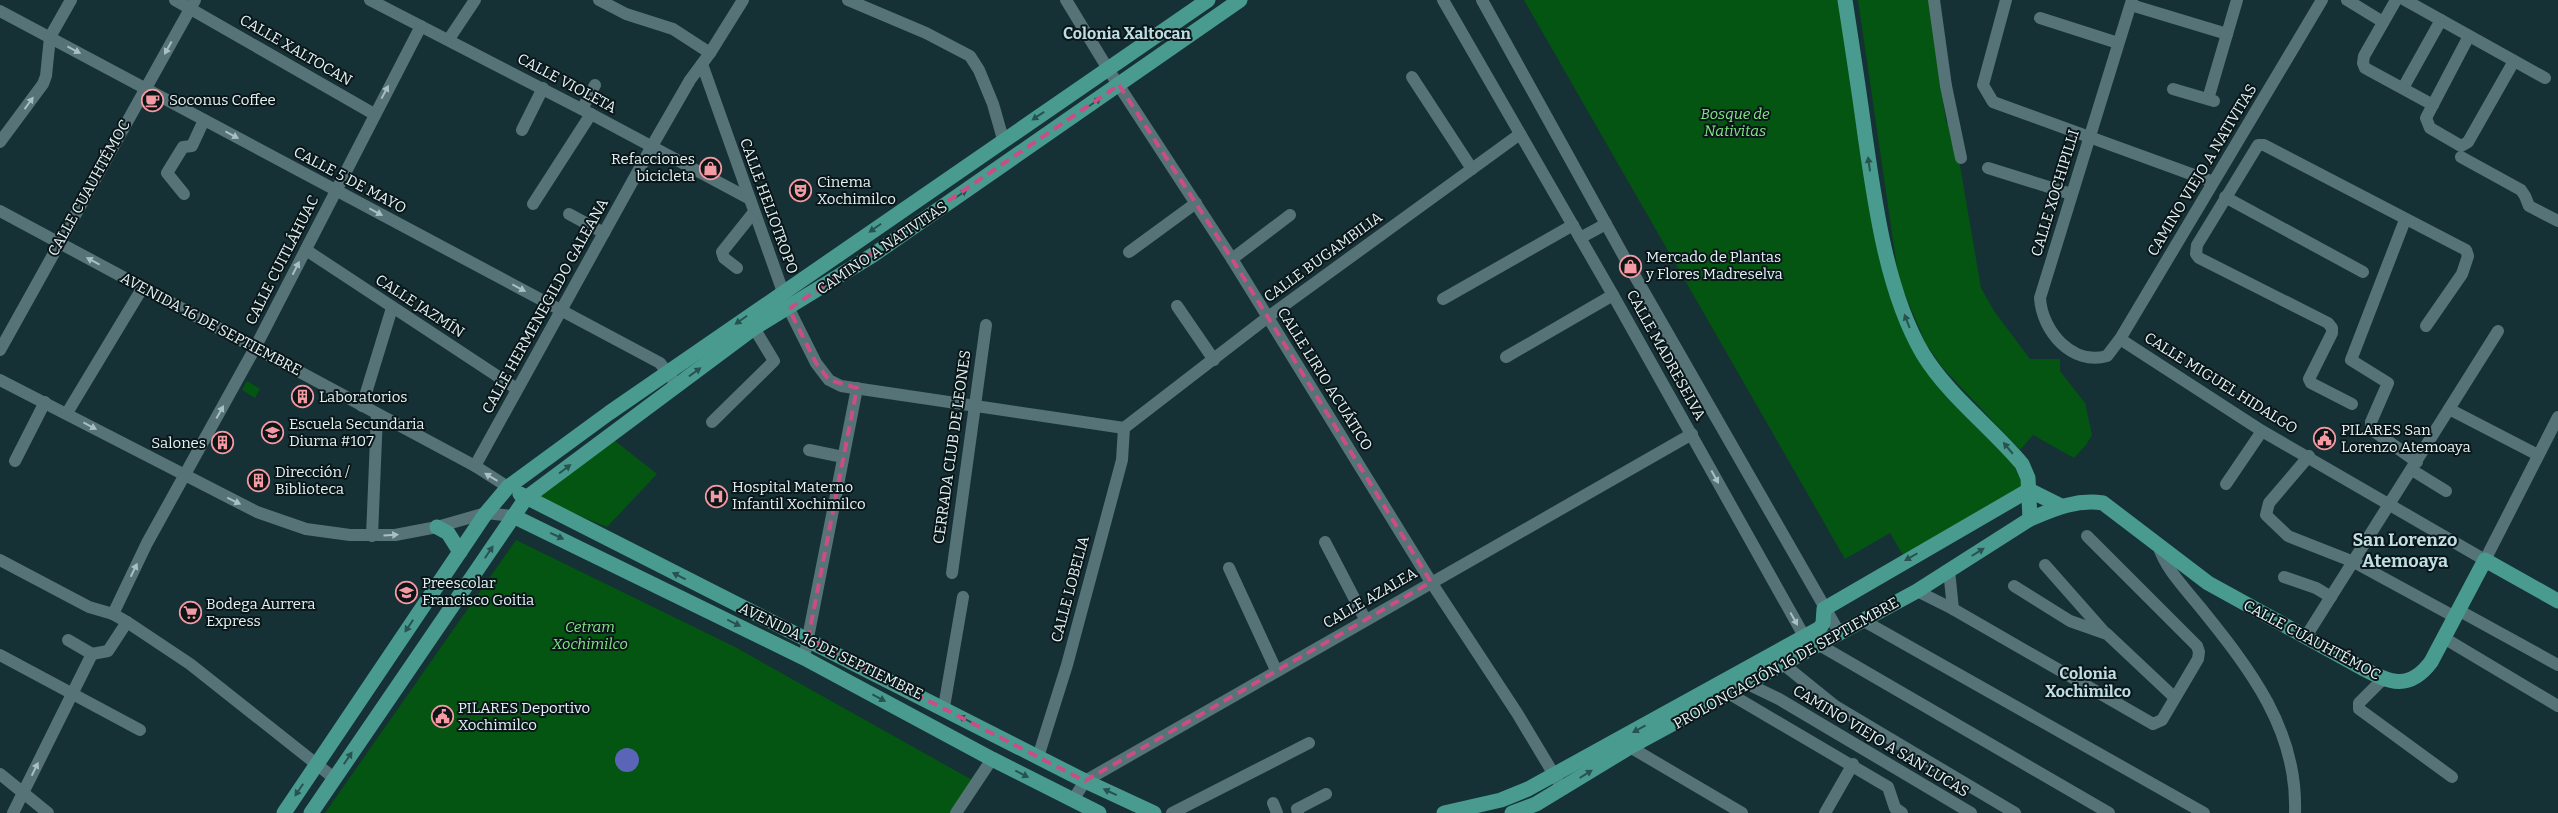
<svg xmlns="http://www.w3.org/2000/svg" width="2558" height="813" font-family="Bitter,serif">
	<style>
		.green { fill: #045511 }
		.water { fill: #5a65b7 }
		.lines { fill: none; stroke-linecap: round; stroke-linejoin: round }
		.minor { stroke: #567378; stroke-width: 12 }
		.major { stroke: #499b8f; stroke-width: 15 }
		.oneway { fill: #aabfc3 }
		.oneway2 { fill: #27524e }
		.marked { fill: none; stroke: #ca4e82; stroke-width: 4; stroke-dasharray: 10 6; stroke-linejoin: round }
		.labels { text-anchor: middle; stroke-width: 4; stroke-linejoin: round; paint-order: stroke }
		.street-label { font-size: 15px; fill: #e2f2f5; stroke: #0b1619 }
		.poi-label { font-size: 15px; fill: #e2f2f5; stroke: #0b1619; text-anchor: start }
		.park-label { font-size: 15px; font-style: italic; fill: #84e586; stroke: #0b1619 }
		.neighbourhood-label { font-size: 16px; font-weight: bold; fill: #bedee4; stroke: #0b1619 }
		.quarter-label { font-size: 18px; font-weight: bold; fill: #bedee4; stroke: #0b1619 }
	</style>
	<rect width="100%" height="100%" fill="#153135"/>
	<!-- green -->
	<g class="green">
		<path d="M1524,0H1844L1901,323L2012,460L2023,485L1903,555L1890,533L1845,559Z"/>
		<path d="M1858,0H1929L1946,122L1950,125L1959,160L1981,288L1994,311L2030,359H2060V371L2085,403L2092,435L2086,445L2074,458L2033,435L2020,450L1942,367L1926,344L1901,285L1897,267Z"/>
		<path d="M247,381L260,389L255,398L242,390Z"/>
		<path d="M615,441L657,474L607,527L534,497Z"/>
		<path d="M516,540L735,647L974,781L952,813H325Z"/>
	</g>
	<!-- water -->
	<circle class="water" cx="627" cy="760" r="12"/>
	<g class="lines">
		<!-- minor -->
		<g class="minor">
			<path d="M175,0L374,114"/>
			<path d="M370,0L591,114L748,198"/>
			<path d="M599,0L626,14L673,29L710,53"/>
			<path d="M848,0L926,33L970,56L979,70L993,104L1003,139"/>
			<path d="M1066,0L1108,69L1232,259L1431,582L1517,713L1559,783"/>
			<path d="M1443,0L1613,295L1804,636L2109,813"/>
			<path d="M1482,0L1632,271L1840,634"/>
			<path d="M1934,0L1946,86L1961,158"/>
			<path d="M2006,0L1983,85L1993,102L2213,182"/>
			<path d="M2132,0L2040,298C2042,331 2072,366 2107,356L2120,339L2322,0"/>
			<path d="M2347,0L2383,22"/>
			<path d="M2396,0L2364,56L2363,63L2365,68L2433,105"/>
			<path d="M2405,0L2545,78"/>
			<path d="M2131,5L2227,34"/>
			<path d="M0,11L660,363L673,380"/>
			<path d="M2040,18L2118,43"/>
			<path d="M2469,36L2426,118L2430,128L2461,146L2468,142L2514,61"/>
			<path d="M449,39L475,0"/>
			<path d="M702,64L789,309L816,363L829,380L841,386L1124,428"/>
			<path d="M1412,77L1472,169"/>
			<path d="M2403,88L2441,20"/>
			<path d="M2173,89L2214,101"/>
			<path d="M2208,99L2237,0"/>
			<path d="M582,109L595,85"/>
			<path d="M522,130L543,88"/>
			<path d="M0,142L43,84L46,76L50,37L71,0"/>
			<path d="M2461,157L2521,190L2525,196L2529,206L2558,221"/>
			<path d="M1988,168L2071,194"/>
			<path d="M184,194L167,173L183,147L192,146L204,120"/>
			<path d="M2225,197L2363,272"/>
			<path d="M533,204L591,114"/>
			<path d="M0,211L475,466L508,487"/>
			<path d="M569,214L604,233"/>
			<path d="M2405,220L2351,360L2388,383L2371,422V429L2417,462"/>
			<path d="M1580,238L1606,224"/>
			<path d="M306,250L517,389"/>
			<path d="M1129,252L1196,203"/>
			<path d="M1232,259L1290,215"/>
			<path d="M737,268L724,258L722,252L754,212"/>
			<path d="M1443,299L1573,225"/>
			<path d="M1177,306L1214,360"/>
			<path d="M2120,339L2262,431L2485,560L2558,417"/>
			<path d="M0,350L195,0"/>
			<path d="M1506,357L1613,295"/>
			<path d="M0,380L257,512L306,529L350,535H395L437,527L486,513L513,516"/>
			<path d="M2352,404L2311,383L2309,379L2332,333V328L2328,323L2199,258L2196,254L2197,245L2258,145H2264L2466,250L2468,256L2462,274L2426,326"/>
			<path d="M362,406L392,308"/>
			<path d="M2449,409L2538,455"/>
			<path d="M67,413L143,287"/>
			<path d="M712,422L774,361L754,328"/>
			<path d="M1124,428L1268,317L1520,134"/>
			<path d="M809,450L843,457"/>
			<path d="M2309,456L2269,503L2266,515L2288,536L2354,562L2455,617"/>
			<path d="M15,461L45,402"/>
			<path d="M475,466L652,146L690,80L710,53L743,0"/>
			<path d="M2412,470L2446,491"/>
			<path d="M2226,484L2262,431"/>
			<path d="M372,536L377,414"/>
			<path d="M1325,542L1365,619"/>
			<path d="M2158,545C2166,570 2184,587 2200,607C2250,669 2298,730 2295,813"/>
			<path d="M0,560L89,607L113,614L127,622L190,664L334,778"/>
			<path d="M2045,565L2105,633"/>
			<path d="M1229,568L1276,670"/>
			<path d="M1949,570L1953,609"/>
			<path d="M952,573L986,325"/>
			<path d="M2284,577L2316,588L2331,597"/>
			<path d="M2014,586L2070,621L2107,634L2174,697"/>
			<path d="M1917,591L1953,609L2153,724L2162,720L2198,659L2199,652L2197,646L2087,536"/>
			<path d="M2458,610L2558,665"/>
			<path d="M113,614L147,543L255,348L421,26"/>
			<path d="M1864,621L2204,813"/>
			<path d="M2305,638L2498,331"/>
			<path d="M2444,638L2558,706"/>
			<path d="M68,640L92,654"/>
			<path d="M0,655L140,730"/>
			<path d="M804,658L857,388"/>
			<path d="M1783,664L1835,706L2015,813"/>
			<path d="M2383,679L2359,703V709L2452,777"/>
			<path d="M1748,684L1779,699L1971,813"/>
			<path d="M1730,694L1888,787L1895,808L1902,813"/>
			<path d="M944,707L963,597"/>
			<path d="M1630,747L1742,813"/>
			<path d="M1038,757L1067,665L1122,460L1124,428"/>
			<path d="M0,774L48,813"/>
			<path d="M1073,800L1085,781L1692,434"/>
			<path d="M1273,803L1277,813"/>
			<path d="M13,813L92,654L108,651L127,622"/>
			<path d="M956,813L992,759"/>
			<path d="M1172,813L1309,743"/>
			<path d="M1298,813L1297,809L1326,794"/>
			<path d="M1825,813L1853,764"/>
		</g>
		<!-- major -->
		<g class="major">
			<path d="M2029,490L2061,506"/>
			<path d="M520,494L1085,781L1154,813"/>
			<path d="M513,516L804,658L992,759L1099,813"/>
			<path d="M2030,519C2054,509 2076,499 2103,503L2208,583L2362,668C2390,683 2409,691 2431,662L2485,560L2558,601"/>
			<path d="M437,527L448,533L460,552"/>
			<path d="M284,813L486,513L508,487L609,413L1208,0"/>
			<path d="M311,813L526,498L754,328L873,255L1240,0"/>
			<path d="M1444,813L1501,800L1528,789L1820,628L1823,623L1824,609L2029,490"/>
			<path d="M1512,813L1536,804L1630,747L1917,591L2030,519L2028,478L2022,464C1991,427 1948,395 1923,354C1887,293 1875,205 1865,135C1859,90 1852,45 1845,0"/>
		</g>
	</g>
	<!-- one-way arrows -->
	<defs><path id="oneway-solid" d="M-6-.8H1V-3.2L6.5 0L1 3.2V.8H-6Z" transform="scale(1.25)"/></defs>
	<g class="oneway">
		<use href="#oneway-solid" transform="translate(168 48) rotate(119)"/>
		<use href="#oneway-solid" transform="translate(74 50) rotate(28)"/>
		<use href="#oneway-solid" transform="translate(385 92) rotate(-62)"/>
		<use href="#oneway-solid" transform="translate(29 103) rotate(-54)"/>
		<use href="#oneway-solid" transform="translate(232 135) rotate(28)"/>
		<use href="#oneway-solid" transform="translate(376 212) rotate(28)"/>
		<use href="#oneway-solid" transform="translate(93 261) rotate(-152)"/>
		<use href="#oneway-solid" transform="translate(296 268) rotate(-63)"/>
		<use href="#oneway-solid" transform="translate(519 288) rotate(28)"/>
		<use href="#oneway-solid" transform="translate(220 412) rotate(-61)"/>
		<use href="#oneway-solid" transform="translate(90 426) rotate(28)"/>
		<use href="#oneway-solid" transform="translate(491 477) rotate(-149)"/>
		<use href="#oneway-solid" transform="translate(1715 477) rotate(61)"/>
		<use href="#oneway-solid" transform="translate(234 501) rotate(26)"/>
		<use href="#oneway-solid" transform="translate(391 535) rotate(-4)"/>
		<use href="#oneway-solid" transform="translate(134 570) rotate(-64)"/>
		<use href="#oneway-solid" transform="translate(1794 619) rotate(61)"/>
		<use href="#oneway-solid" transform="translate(35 769) rotate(-64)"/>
	</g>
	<g class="oneway2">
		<use href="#oneway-solid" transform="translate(1095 102) rotate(-35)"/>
		<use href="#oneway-solid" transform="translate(1038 116) rotate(146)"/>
		<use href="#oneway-solid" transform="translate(1869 164) rotate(-98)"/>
		<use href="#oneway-solid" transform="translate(961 194) rotate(-35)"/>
		<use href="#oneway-solid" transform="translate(875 228) rotate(145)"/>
		<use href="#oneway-solid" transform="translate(741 320) rotate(145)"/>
		<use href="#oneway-solid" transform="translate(1907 321) rotate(-111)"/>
		<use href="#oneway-solid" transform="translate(695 372) rotate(-36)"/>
		<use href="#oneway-solid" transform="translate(2008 448) rotate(-130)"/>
		<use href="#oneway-solid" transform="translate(565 469) rotate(-37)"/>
		<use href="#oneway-solid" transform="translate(557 536) rotate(25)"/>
		<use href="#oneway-solid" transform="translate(489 552) rotate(-56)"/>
		<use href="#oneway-solid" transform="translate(1978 552) rotate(-32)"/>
		<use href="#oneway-solid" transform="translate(1911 557) rotate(150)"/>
		<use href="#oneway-solid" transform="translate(679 576) rotate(-153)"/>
		<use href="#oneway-solid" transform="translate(734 623) rotate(26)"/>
		<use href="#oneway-solid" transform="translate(409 626) rotate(124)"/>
		<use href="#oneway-solid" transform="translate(879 698) rotate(28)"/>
		<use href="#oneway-solid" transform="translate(965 719) rotate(-152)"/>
		<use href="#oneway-solid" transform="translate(1639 729) rotate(151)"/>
		<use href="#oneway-solid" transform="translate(348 758) rotate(-56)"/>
		<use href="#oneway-solid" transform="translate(1022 774) rotate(27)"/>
		<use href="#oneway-solid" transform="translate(1586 774) rotate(-32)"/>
		<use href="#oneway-solid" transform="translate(299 790) rotate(124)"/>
		<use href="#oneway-solid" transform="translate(1110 792) rotate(-155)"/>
	</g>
	<!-- marked area -->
	<path class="marked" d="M1119,85L1232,259L1431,582L1085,781L808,639L857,388L829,380L816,363L789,309Z"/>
	<!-- icons -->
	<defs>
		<symbol id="cafe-ring" viewBox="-11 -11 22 22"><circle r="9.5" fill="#0b1619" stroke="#f49aa2" stroke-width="1.5"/><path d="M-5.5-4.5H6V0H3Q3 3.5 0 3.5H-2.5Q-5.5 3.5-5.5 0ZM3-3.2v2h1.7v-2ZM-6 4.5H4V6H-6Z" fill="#f49aa2"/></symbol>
		<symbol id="shop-ring" viewBox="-11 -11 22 22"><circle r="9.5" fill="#0b1619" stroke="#f49aa2" stroke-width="1.5"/><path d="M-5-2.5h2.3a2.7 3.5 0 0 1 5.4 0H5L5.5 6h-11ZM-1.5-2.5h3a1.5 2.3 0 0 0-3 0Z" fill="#f49aa2"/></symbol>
		<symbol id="theatre-ring" viewBox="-11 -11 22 22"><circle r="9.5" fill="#0b1619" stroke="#f49aa2" stroke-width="1.5"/><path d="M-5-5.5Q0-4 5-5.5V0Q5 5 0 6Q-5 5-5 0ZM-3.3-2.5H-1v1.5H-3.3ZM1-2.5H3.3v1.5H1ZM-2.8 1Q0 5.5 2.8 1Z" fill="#f49aa2"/></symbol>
		<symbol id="building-ring" viewBox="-11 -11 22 22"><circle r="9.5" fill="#0b1619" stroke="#f49aa2" stroke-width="1.5"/><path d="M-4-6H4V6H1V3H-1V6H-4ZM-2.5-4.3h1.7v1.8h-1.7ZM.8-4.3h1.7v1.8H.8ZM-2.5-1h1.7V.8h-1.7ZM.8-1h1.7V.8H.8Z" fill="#f49aa2"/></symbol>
		<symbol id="school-ring" viewBox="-11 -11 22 22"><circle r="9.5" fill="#0b1619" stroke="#f49aa2" stroke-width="1.5"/><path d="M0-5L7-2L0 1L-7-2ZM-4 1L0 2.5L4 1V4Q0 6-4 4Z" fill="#f49aa2"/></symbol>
		<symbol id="civic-ring" viewBox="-11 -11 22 22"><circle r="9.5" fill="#0b1619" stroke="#f49aa2" stroke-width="1.5"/><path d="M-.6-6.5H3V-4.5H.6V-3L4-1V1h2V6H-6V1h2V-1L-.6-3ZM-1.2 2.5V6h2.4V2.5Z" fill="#f49aa2"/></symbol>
		<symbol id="hospital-ring" viewBox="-11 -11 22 22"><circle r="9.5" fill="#0b1619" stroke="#f49aa2" stroke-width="1.5"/><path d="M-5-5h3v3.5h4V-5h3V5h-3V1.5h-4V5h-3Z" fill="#f49aa2"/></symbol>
		<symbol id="supermarket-ring" viewBox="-11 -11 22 22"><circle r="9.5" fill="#0b1619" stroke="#f49aa2" stroke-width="1.5"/><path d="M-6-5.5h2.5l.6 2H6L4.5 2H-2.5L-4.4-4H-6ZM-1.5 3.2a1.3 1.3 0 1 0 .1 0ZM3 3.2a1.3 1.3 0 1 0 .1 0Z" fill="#f49aa2"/></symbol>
	</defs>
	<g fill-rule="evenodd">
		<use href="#cafe-ring" x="140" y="88" width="25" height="25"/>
		<use href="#shop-ring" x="698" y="156" width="25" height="25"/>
		<use href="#theatre-ring" x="788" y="178" width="25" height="25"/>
		<use href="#shop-ring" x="1618" y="254" width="25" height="25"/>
		<use href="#building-ring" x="290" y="384" width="25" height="25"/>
		<use href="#school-ring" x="260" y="420" width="25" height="25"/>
		<use href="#civic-ring" x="2312" y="426" width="25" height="25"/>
		<use href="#building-ring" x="210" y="430" width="25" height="25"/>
		<use href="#building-ring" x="246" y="468" width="25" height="25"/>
		<use href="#hospital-ring" x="704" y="484" width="25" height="25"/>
		<use href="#school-ring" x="394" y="580" width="25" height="25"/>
		<use href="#supermarket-ring" x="178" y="600" width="25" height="25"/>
		<use href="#civic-ring" x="430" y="704" width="25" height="25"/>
	</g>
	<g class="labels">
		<!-- street labels -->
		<g class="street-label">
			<text transform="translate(296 50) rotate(30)" y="5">CALLE XALTOCAN</text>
			<text transform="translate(567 83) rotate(28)" y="5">CALLE VIOLETA</text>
			<text transform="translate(2202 170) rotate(-59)" y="5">CAMINO VIEJO A NATIVITAS</text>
			<text transform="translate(350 180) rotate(28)" y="5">CALLE 5 DE MAYO</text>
			<text transform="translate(89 188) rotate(-61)" y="5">CALLE CUAUHTÉMOC</text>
			<text transform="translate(2055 193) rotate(-73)" y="5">CALLE XOCHIPILLI</text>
			<text transform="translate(769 206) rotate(70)" y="5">CALLE HELIOTROPO</text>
			<text transform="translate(882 248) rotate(-34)" y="5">CAMINO A NATIVITAS</text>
			<text transform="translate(1323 257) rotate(-36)" y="5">CALLE BUGAMBILIA</text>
			<text transform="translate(282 260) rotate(-63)" y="5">CALLE CUITLÁHUAC</text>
			<text transform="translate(420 306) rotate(33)" y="5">CALLE JAZMÍN</text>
			<text transform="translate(545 306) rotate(-61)" y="5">CALLE HERMENEGILDO GALEANA</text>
			<text transform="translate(211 324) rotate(28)" y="5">AVENIDA 16 DE SEPTIEMBRE</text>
			<text transform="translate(1666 355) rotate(61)" y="5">CALLE MADRESELVA</text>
			<text transform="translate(1325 379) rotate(58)" y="5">CALLE LIRIO ACUÁTICO</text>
			<text transform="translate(2221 383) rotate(32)" y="5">CALLE MIGUEL HIDALGO</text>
			<text transform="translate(952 447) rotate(-82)" y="5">CERRADA CLUB DE LEONES</text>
			<text transform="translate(1070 589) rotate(-75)" y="5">CALLE LOBELIA</text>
			<text transform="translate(1370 598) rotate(-30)" y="5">CALLE AZALEA</text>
			<text transform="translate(2312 640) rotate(28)" y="5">CALLE CUAUHTÉMOC</text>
			<text transform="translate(831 651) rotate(26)" y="5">AVENIDA 16 DE SEPTIEMBRE</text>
			<text transform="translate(1786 663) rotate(-29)" y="5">PROLONGACIÓN 16 DE SEPTIEMBRE</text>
			<text transform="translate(1881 741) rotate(31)" y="5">CAMINO VIEJO A SAN LUCAS</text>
		</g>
		<!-- poi labels -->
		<g class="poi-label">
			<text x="169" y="105">Soconus Coffee</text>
			<text x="695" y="164" text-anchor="end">Refacciones<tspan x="695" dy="17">bicicleta</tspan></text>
			<text x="817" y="187">Cinema<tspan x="817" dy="17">Xochimilco</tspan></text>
			<text x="1646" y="262">Mercado de Plantas<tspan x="1646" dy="17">y Flores Madreselva</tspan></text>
			<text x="319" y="402">Laboratorios</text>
			<text x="289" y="429">Escuela Secundaria<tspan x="289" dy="17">Diurna #107</tspan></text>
			<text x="2341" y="435">PILARES San<tspan x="2341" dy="17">Lorenzo Atemoaya</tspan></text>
			<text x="206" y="448" text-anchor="end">Salones</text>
			<text x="275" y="477">Dirección /<tspan x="275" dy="17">Biblioteca</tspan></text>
			<text x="732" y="492">Hospital Materno<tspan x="732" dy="17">Infantil Xochimilco</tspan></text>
			<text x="422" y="588">Preescolar<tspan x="422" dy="17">Francisco Goitia</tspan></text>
			<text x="206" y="609">Bodega Aurrera<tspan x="206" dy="17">Express</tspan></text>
			<text x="458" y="713">PILARES Deportivo<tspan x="458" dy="17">Xochimilco</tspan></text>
		</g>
		<!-- park labels -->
		<g class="park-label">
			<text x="1735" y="119">Bosque de<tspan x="1735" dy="17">Nativitas</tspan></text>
			<text x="590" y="632">Cetram<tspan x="590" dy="17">Xochimilco</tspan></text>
		</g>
		<!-- neighbourhood labels -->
		<g class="neighbourhood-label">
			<text x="1127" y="39">Colonia Xaltocan</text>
			<text x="2088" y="679">Colonia<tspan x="2088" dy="18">Xochimilco</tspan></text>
		</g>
		<!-- quarter labels -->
		<g class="quarter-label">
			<text x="2405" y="546">San Lorenzo<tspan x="2405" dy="21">Atemoaya</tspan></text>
		</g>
	</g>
</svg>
